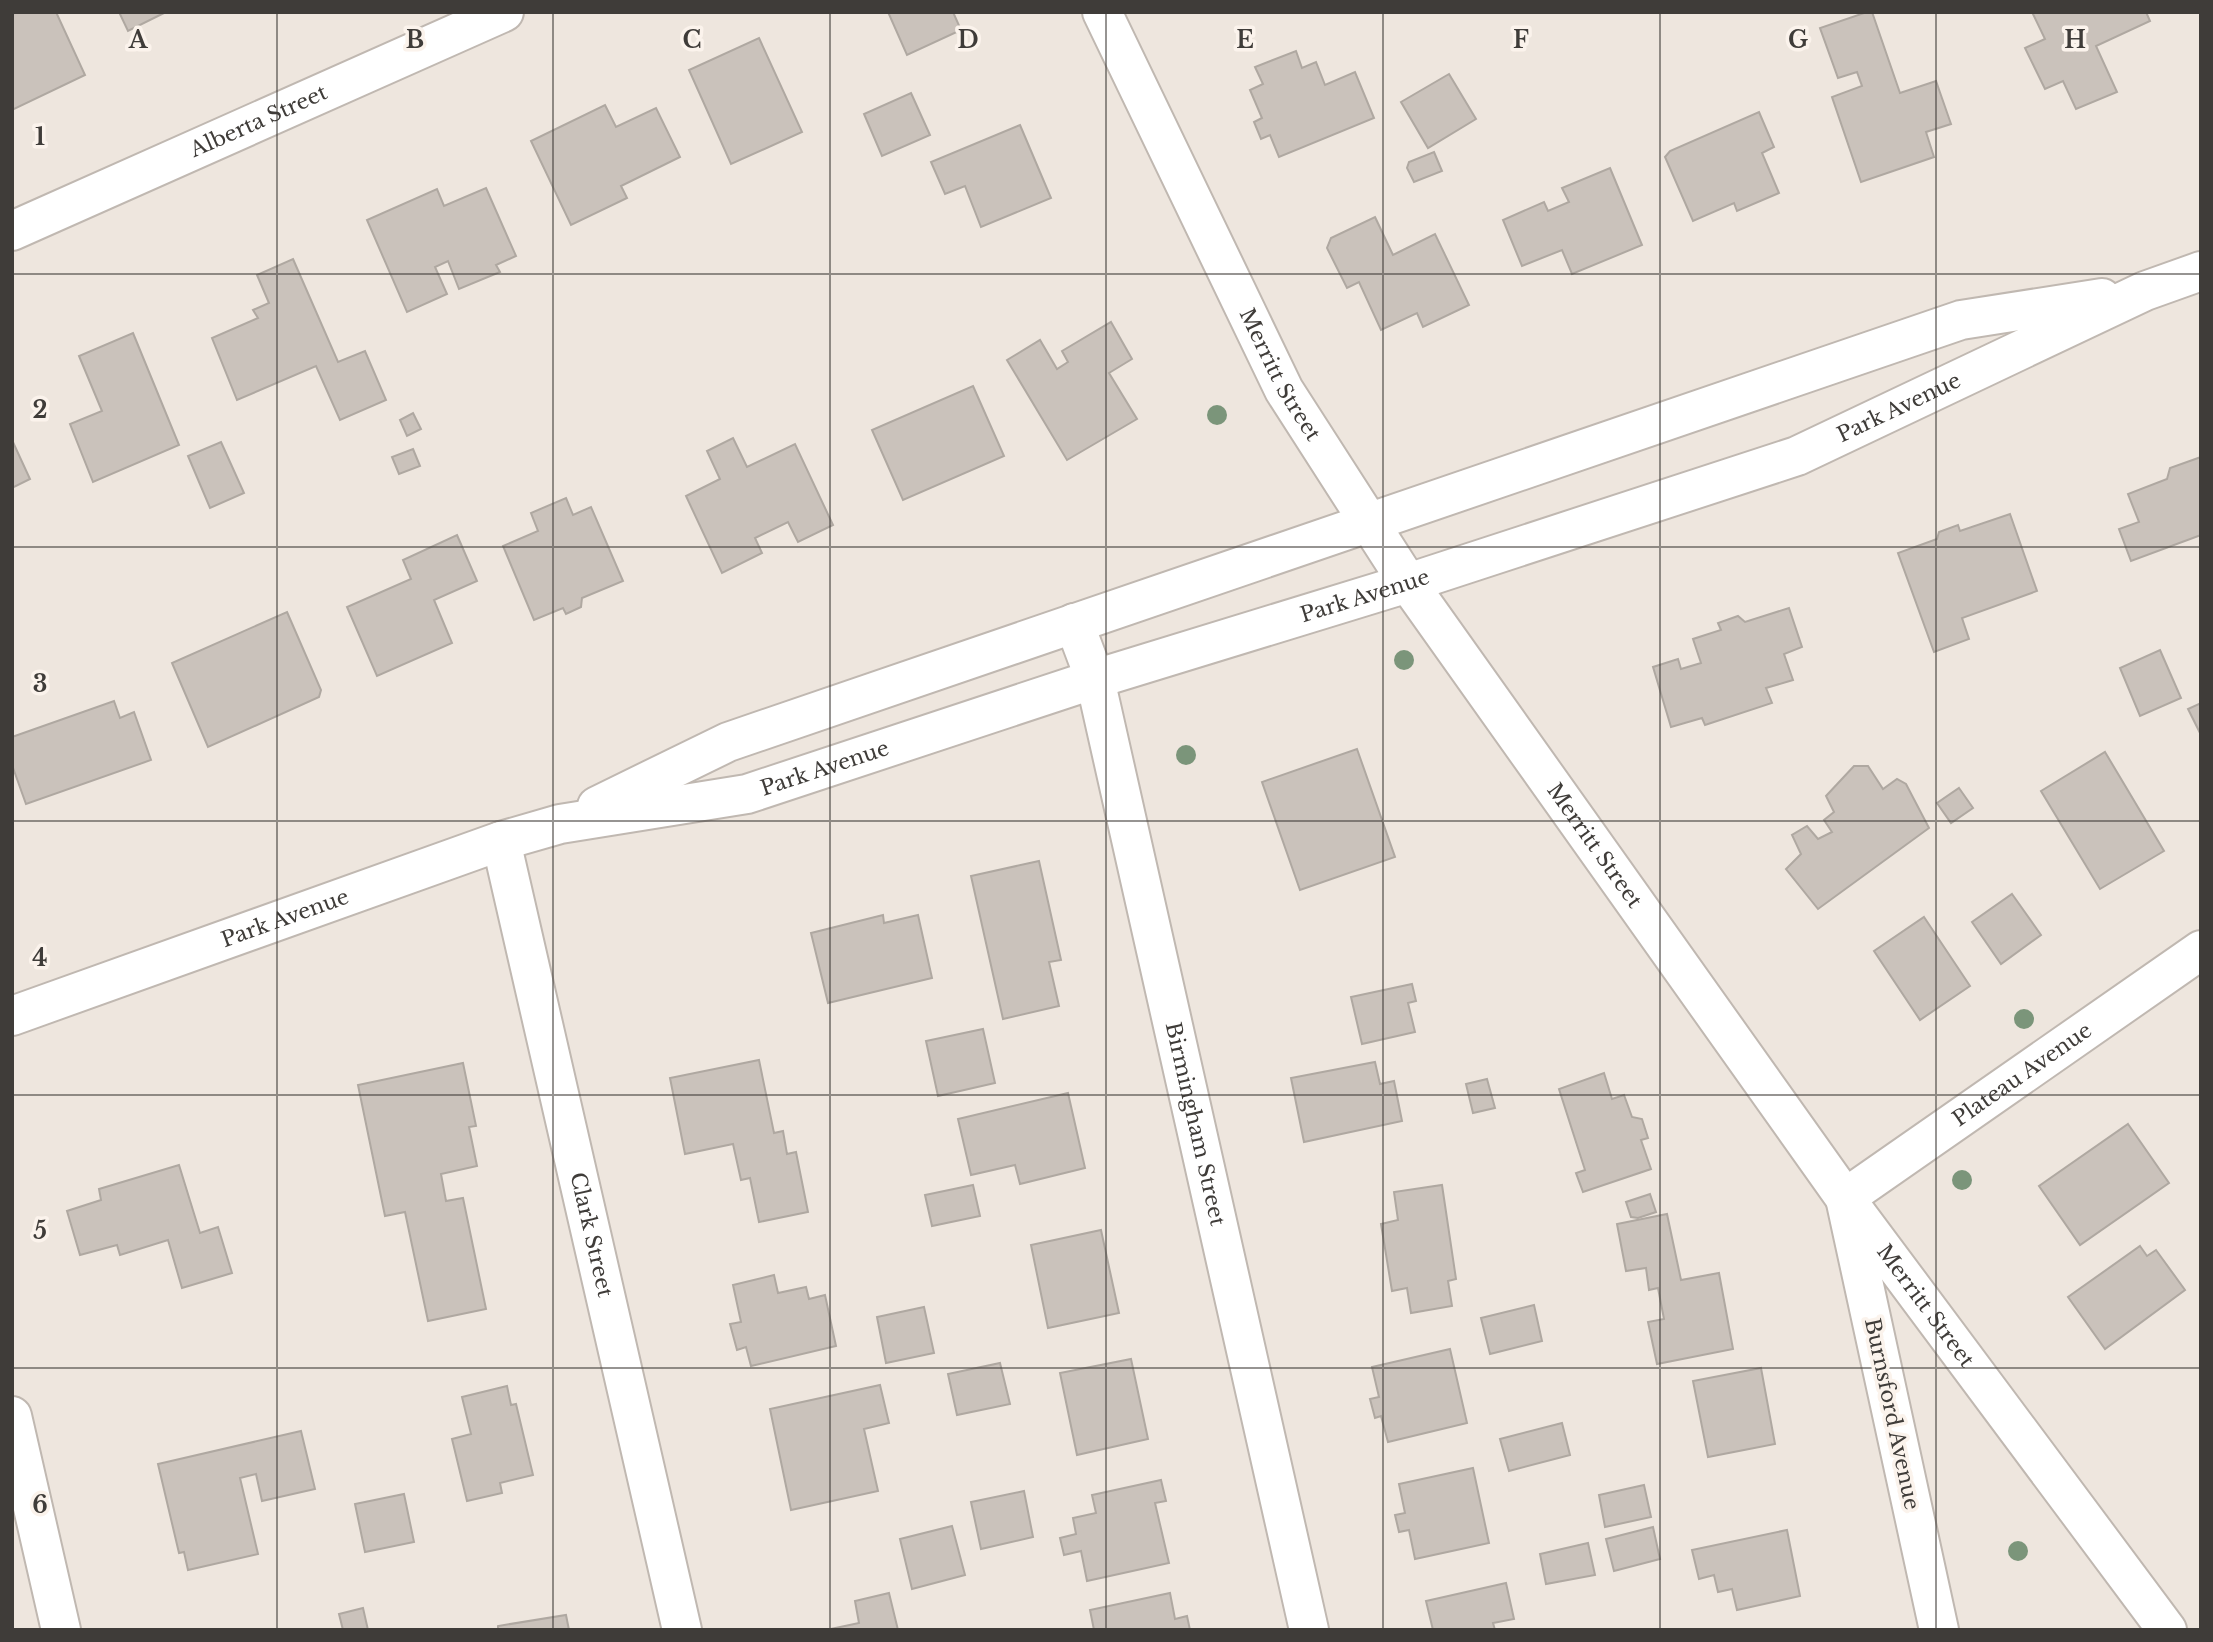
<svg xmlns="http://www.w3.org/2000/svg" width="2213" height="1642" font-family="'Libre Baskerville',serif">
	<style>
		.building { fill: #cac2bb; stroke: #afa8a1; stroke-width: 2 }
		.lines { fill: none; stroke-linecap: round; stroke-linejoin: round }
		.minor-casing { stroke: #c0b8b1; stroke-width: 42 }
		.secondary-casing { stroke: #c0b8b1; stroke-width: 42 }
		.minor { stroke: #fff; stroke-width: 38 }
		.secondary { stroke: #fff; stroke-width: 38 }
		.tree { fill: #7b957a }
		.grid { fill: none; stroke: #3f3c39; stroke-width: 2; stroke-opacity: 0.55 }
		.labels { text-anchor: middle; stroke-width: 7; stroke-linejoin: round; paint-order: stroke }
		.street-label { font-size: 21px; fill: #3f3c39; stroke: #fbf3ec }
		.grid-label { font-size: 23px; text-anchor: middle; font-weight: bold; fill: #3f3c39; stroke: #fbf3ec; stroke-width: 7; stroke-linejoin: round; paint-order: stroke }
	</style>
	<rect width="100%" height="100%" fill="#eee6de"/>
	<!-- building -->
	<g class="building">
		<path d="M17,12H56L85,75L12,110V14Z"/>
		<path d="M119,12H166L128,31Z"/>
		<path d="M888,12H953L961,30L907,55Z"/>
		<path d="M1867,12H1872L1900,93L1936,81L1951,124L1926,132L1934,157L1861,182L1832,97L1862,86L1857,72L1838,78L1820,28Z"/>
		<path d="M2032,12H2146L2150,21L2096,46L2117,92L2076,109L2063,81L2045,89L2025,48L2045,39Z"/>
		<path d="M759,38L802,132L731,164L689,70Z"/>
		<path d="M1296,51L1302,68L1316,62L1325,85L1355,72L1374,118L1279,157L1270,135L1261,139L1254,122L1262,118L1250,90L1263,84L1255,67Z"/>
		<path d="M1449,74L1476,119L1428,148L1401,102Z"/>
		<path d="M911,93L930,135L882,156L864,114Z"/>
		<path d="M605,105L616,127L656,108L680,157L621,186L627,198L571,225L531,141Z"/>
		<path d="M1759,112L1774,147L1762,153L1779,193L1737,211L1734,203L1693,221L1665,157L1670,151Z"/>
		<path d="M1020,125L1051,198L981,227L965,186L945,194L931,162Z"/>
		<path d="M1434,152L1442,171L1414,182L1407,168L1409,162Z"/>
		<path d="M1610,168L1642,245L1572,274L1562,250L1522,266L1503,220L1544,202L1548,211L1569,202L1562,188Z"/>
		<path d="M486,188L516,256L496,265L500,272L459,289L448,261L435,267L447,294L407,312L367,220L437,189L444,206Z"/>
		<path d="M1375,217L1393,255L1435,234L1469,305L1423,327L1417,313L1381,330L1359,282L1347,288L1327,248L1331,238Z"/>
		<path d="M293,259L338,362L365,351L386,400L340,420L316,366L237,400L212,338L258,318L253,310L269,303L257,275Z"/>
		<path d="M1111,322L1132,359L1109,373L1137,419L1067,460L1007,360L1040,340L1057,369L1068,362L1062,351Z"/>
		<path d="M133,333L179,445L93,482L70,424L102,411L79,356Z"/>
		<path d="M973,386L1004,456L903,500L872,430Z"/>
		<path d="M413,413L421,429L407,436L400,420Z"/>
		<path d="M733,438L747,467L795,444L833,525L798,542L788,522L755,538L762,553L722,573L686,496L720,479L707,451Z"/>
		<path d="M12,440L30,479L12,488Z"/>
		<path d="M221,442L244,493L210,508L188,456Z"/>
		<path d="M413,449L420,466L399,474L392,457Z"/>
		<path d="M2201,457V535L2131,561L2119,529L2139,522L2128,494L2167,479L2170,468Z"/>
		<path d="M566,498L573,515L591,507L623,581L582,598L581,607L566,614L563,608L534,620L503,546L538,531L531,513Z"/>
		<path d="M2010,514L2037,591L1962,618L1969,639L1934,652L1898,553L1937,539L1939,532L1958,525L1960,531Z"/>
		<path d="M457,535L477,581L434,600L452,643L377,676L347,607L411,579L403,560Z"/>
		<path d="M1789,608L1802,647L1784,654L1793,680L1766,688L1772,703L1705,725L1702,718L1671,727L1653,667L1678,659L1681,669L1701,663L1693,639L1721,630L1718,623L1738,616L1745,622Z"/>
		<path d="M287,612L321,690L319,697L208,747L172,663Z"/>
		<path d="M2160,650L2181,698L2140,716L2120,668Z"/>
		<path d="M114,701L120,718L134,712L151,760L26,804L12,765V737Z"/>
		<path d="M2201,703V735L2188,709Z"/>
		<path d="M1357,749L1395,857L1300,890L1262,782Z"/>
		<path d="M2105,752L2164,851L2100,889L2041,791Z"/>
		<path d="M1854,766H1868L1883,789L1897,779L1906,784L1929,828L1818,909L1786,869L1801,854L1792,835L1807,826L1818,839L1832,832L1824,820L1834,812L1826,796Z"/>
		<path d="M1959,788L1973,808L1951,823L1937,803Z"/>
		<path d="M1039,861L1061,960L1049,962L1059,1006L1003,1019L971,876Z"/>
		<path d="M2012,894L2041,935L2001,964L1972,922Z"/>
		<path d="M883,915L884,923L918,915L932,978L828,1003L811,933Z"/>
		<path d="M1924,917L1970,986L1920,1020L1874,951Z"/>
		<path d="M1412,984L1416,1001L1408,1003L1415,1032L1362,1044L1351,997Z"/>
		<path d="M983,1029L995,1083L938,1096L926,1041Z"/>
		<path d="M759,1060L774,1133L783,1131L787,1154L796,1152L808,1212L759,1222L750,1178L741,1180L733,1144L685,1154L670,1078Z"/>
		<path d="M1375,1062L1380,1084L1394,1081L1402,1121L1304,1142L1291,1078Z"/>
		<path d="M463,1063L476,1126L469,1127L477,1166L441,1174L446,1201L463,1198L486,1309L428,1321L405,1212L385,1216L358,1085Z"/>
		<path d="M1604,1073L1612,1099L1624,1095L1632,1117L1642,1119L1648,1138L1641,1140L1651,1169L1583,1192L1576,1173L1585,1170L1559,1089Z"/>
		<path d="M1487,1079L1495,1108L1473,1113L1466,1084Z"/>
		<path d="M1068,1093L1085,1168L1020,1184L1015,1165L971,1175L958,1119Z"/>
		<path d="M2128,1124L2169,1183L2080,1245L2039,1186Z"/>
		<path d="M179,1165L200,1233L218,1227L232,1273L182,1288L168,1240L120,1255L117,1245L80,1255L67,1211L101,1200L99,1189Z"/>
		<path d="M973,1185L980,1216L932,1226L925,1195Z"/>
		<path d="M1442,1185L1456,1279L1448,1281L1452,1306L1411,1313L1407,1288L1392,1291L1381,1224L1398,1220L1394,1192Z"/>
		<path d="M1650,1194L1656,1212L1638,1218L1631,1217L1626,1202Z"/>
		<path d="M1667,1214L1681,1280L1719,1273L1733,1349L1657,1364L1648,1322L1664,1319L1658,1288L1649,1290L1646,1268L1626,1271L1617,1224Z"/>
		<path d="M1101,1230L1119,1313L1048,1328L1031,1245Z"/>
		<path d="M2140,1246L2147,1256L2156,1250L2185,1290L2105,1349L2068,1297Z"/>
		<path d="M774,1275L778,1293L806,1287L809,1299L825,1295L836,1346L751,1366L746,1347L737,1350L730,1324L741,1322L733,1285Z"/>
		<path d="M1534,1305L1542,1341L1490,1354L1481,1318Z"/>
		<path d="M924,1307L934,1353L886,1363L877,1317Z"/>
		<path d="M1450,1349L1467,1423L1388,1442L1381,1416L1375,1418L1370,1399L1379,1397L1372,1367Z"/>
		<path d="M1131,1359L1148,1439L1077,1455L1060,1373Z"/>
		<path d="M1000,1363L1010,1404L957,1415L948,1374Z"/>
		<path d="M1761,1368L1775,1444L1708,1457L1693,1381Z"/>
		<path d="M880,1385L889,1423L864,1429L878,1491L791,1510L770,1409Z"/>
		<path d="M507,1386L511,1405L516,1404L533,1475L500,1483L502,1493L467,1501L452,1439L471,1434L462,1397Z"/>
		<path d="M1562,1423L1570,1455L1509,1471L1500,1439Z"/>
		<path d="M301,1431L315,1489L262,1501L256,1474L240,1478L258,1554L188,1570L184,1552L179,1553L158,1464Z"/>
		<path d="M1473,1468L1489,1543L1415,1559L1409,1530L1399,1532L1395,1515L1405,1513L1399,1484Z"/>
		<path d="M1161,1480L1166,1501L1155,1503L1169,1563L1087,1581L1081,1551L1064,1555L1060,1538L1076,1534L1073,1518L1096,1513L1092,1495Z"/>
		<path d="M1644,1485L1651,1517L1605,1527L1599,1495Z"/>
		<path d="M1024,1491L1033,1537L981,1549L971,1502Z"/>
		<path d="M404,1494L414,1542L365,1552L355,1504Z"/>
		<path d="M952,1526L965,1575L912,1589L900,1539Z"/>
		<path d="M1653,1527L1660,1559L1614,1571L1606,1539Z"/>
		<path d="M1787,1530L1800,1596L1737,1610L1732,1589L1718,1592L1714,1575L1699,1579L1692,1550Z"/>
		<path d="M1588,1543L1595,1575L1546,1584L1540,1554Z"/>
		<path d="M1506,1583L1514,1619L1493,1623L1495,1630H1433L1426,1601Z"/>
		<path d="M889,1593L898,1630H826L859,1623L855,1601Z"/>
		<path d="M1170,1593L1175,1619L1187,1616L1190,1630H1094L1090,1610Z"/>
		<path d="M363,1608L368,1630H343L339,1614Z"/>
		<path d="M566,1615L569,1630H498V1626Z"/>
	</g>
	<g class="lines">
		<defs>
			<g id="minor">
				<path id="s1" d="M1102,12L1284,390L1408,583L1845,1198L2167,1630"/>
				<path id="s2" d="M12,231L504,12"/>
				<path id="s3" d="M1074,623L1095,679L1309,1630"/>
				<path id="s4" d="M501,841L682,1630"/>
				<path d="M12,1416L61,1630"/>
				<path id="s5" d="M1939,1630L1845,1198L2201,950"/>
			</g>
			<g id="secondary">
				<path d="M597,806L728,742L1961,320L2102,298"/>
				<path id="s6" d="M12,1016L501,841L560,824L747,794L1095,679L1408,583L1797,456L2145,291L2201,271"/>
			</g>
		</defs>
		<!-- minor casing -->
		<use href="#minor" class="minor-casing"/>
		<!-- secondary casing -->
		<use href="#secondary" class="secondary-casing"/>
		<!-- minor -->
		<use href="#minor" class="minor"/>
		<!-- secondary -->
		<use href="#secondary" class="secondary"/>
	</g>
	<!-- trees -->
	<g class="tree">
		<circle cx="1217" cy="415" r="10"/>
		<circle cx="1404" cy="660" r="10"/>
		<circle cx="1186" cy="755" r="10"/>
		<circle cx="2024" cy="1019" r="10"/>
		<circle cx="1962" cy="1180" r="10"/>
		<circle cx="2018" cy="1551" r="10"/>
	</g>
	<!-- grid -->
	<path class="grid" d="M277,12V1630M553,12V1630M830,12V1630M1106,12V1630M1383,12V1630M1660,12V1630M1936,12V1630M12,274H2201M12,547H2201M12,821H2201M12,1095H2201M12,1368H2201"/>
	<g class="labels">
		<!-- street labels -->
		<g class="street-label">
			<text dy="7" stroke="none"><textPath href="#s2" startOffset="270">Alberta Street</textPath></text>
			<text dy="7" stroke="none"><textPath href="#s1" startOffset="404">Merritt Street</textPath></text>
			<text dy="7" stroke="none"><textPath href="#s6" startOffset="1986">Park Avenue</textPath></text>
			<text dy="7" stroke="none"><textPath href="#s6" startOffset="1419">Park Avenue</textPath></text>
			<text dy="7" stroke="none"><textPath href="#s6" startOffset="852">Park Avenue</textPath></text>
			<text dy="7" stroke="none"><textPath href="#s1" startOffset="971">Merritt Street</textPath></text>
			<text dy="7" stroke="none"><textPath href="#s6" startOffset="290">Park Avenue</textPath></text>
			<text dy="7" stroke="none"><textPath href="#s5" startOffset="658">Plateau Avenue</textPath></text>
			<text dy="7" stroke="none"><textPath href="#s3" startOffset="516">Birmingham Street</textPath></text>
			<text dy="7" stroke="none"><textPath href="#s4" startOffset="404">Clark Street</textPath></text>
			<text dy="7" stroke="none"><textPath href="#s1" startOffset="1538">Merritt Street</textPath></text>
			<text transform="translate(1892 1414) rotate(78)" y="7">Burnsford Avenue</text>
		</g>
	</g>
	<g class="grid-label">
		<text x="138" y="48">A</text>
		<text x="415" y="48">B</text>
		<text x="692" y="48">C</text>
		<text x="968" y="48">D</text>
		<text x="1245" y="48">E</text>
		<text x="1521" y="48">F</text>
		<text x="1798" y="48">G</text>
		<text x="2075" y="48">H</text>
		<text x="40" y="145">1</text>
		<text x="40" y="418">2</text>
		<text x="40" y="692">3</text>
		<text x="40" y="966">4</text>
		<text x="40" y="1239">5</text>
		<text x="40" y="1513">6</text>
	</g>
	<!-- border -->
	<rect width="2213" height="1642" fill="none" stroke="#3f3c39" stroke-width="28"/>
</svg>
